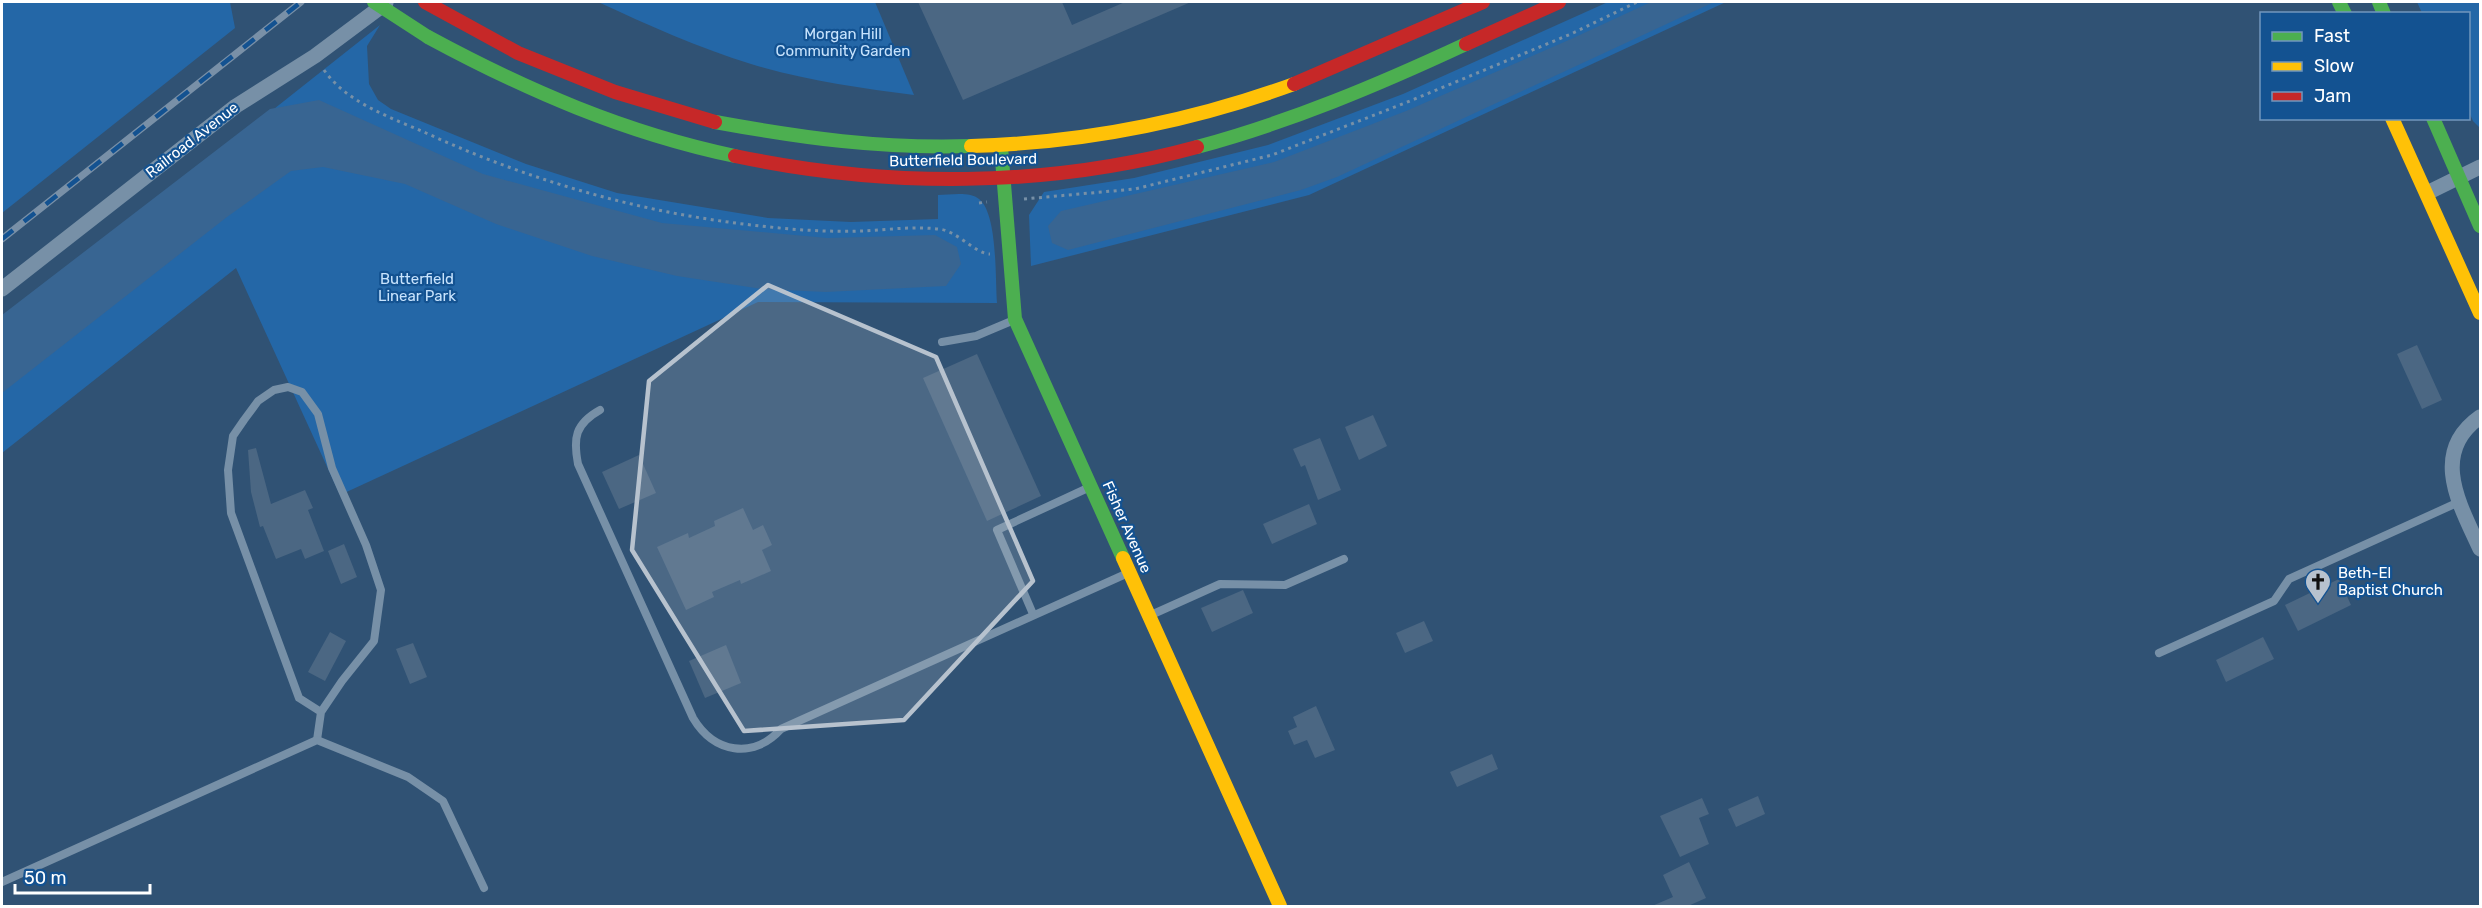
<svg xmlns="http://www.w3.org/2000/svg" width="2482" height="908" font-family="Rubik,sans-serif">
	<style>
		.green { fill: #2467a7 }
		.water { fill: #386592 }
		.building { fill: #4b6783 }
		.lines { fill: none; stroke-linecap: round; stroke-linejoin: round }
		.path { stroke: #7790a7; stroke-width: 3; stroke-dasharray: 3 4.5; stroke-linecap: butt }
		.lane { stroke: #7790a7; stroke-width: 8 }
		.street { stroke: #7790a7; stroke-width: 15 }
		.fast { stroke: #4caf50; stroke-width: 14 }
		.slow { stroke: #ffc107; stroke-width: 14 }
		.jam { stroke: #c62828; stroke-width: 14 }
		.rail-casing { stroke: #7990a7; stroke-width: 7 }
		.rail { stroke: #135291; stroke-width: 4.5; stroke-dasharray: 14; stroke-linecap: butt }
		.fast-bridge { stroke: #4caf50; stroke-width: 14 }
		.marked { fill: #b7c2ce; fill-opacity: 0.2; stroke: #b7c2ce; stroke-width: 4.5; stroke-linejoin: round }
		.labels { text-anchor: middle; stroke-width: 4.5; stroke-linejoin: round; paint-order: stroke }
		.park-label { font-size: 15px; fill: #c7e3fd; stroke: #135291 }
		.street-label { font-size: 15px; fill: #fff; stroke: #135291 }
		.poi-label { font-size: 15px; fill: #fff; stroke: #135291; text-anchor: start }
	</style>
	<rect width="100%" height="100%" fill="#305274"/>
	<!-- green -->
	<g class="green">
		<path d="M2,2H230L235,28L2,213Z"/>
		<path d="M598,2H875L914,95C860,88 804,80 751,64C699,48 648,25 598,2Z"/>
		<path d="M1608,2H1726L1309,195L1031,266L1029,215L1044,192L1134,178L1268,145L1403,94Z"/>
		<path d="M2417,2H2480V128L2473,121L2469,112L2468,14L2422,13Z"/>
		<path d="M380,25L367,46L369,84L378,100L391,109L526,164L617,193L768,218L851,222L938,219V195C949,195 970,191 979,199C998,214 995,279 997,303L758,302L340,495L236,268L2,453V324Z"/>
	</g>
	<!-- water -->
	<g class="water">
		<path d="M1651,2H1714L1337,177L1301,190L1068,250L1052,243L1048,226L1061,211L1274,162L1406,111L1571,39Z"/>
		<path d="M319,100L483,174L662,223L827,238L935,235L957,247L961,264L946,286L826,292L762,289L677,276L592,256L496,224L405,184L323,167L291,171L227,217L2,393V315L270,109Z"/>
	</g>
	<!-- building -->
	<g class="building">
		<path d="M918,2H1062L1072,25L1125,2H1191L963,100Z"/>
		<path d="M2417,345L2442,400L2422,409L2397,354Z"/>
		<path d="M977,354L1041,496L987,521L923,378Z"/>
		<path d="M1373,415L1387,446L1359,460L1345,427Z"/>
		<path d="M1320,438L1341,490L1318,500L1305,465L1301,467L1293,449Z"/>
		<path d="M256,448L271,504L305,490L313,508L308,510L324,551L305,559L301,549L276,559L263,526L260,527L251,492L248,450Z"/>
		<path d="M639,455L656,493L619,509L602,472Z"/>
		<path d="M1309,504L1317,524L1272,544L1263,524Z"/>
		<path d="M743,508L753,530L763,525L772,545L762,550L771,571L741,584L740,580L712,592L714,597L686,610L657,547L688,533L689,538L715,526L714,521Z"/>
		<path d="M344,544L357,577L341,584L328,551Z"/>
		<path d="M2339,579L2351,605L2298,631L2285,605Z"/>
		<path d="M1243,590L1253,613L1212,632L1201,608Z"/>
		<path d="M1424,621L1433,641L1405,653L1396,633Z"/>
		<path d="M330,632L346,641L325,681L308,672Z"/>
		<path d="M2263,637L2274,659L2226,682L2216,660Z"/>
		<path d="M413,643L427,677L410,684L396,649Z"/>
		<path d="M726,645L741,683L705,698L689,661Z"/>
		<path d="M1316,706L1335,750L1315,758L1307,740L1294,745L1288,731L1297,727L1293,717Z"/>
		<path d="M1492,754L1498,769L1457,787L1450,772Z"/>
		<path d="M1758,796L1765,814L1736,827L1728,809Z"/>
		<path d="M1702,798L1709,814L1699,818L1709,844L1680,857L1660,816Z"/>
		<path d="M1689,862L1706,898L1688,906H1652L1673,897L1663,875Z"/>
	</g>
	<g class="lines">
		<!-- path -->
		<g class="path">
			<path d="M324,70C347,103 390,117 426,133C533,182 645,214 761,226C794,230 828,232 861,231C886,230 913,226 938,229C957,230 975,254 990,254"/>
			<path d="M1024,199L1135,189L1272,155L1405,103L1571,34L1637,2"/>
			<path d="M979,203L987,202"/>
		</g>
		<!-- lane -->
		<g class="lane">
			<path d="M942,342L976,336L1014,320"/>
			<path d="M600,410C575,424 573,438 578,464L693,718C714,753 753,760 781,729L1128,573"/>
			<path d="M1033,614L997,530L1090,487"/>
			<path d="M1151,615L1220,584L1285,585L1344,559"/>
			<path d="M2159,653L2274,601L2289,579L2459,502"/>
			<path d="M317,740L321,712L342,681L374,641L381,590L366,545L332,468L318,414L302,392L288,387L274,390L258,401L244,420L233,436L228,470L231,513L299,698L321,712"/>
			<path d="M2,882L317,740L408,777L443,801L484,888"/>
		</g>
		<!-- street -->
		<g class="street">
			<path d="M2427,193L2480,167"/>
			<path d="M2,289L236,106L315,56L386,3"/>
			<path d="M2480,417C2429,453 2460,505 2480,549"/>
		</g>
		<!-- fast -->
		<g class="fast">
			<path d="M2339,2L2345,14"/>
			<path d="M2379,2L2384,14"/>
			<path d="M428,37C526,90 625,133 735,156"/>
			<path d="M2433,118L2480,226"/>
			<path d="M715,122C803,138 881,149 971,146"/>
			<path d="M1001,147L1015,319L1123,558"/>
			<path d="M1197,147C1290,122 1378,85 1466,44"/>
		</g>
		<!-- slow -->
		<g class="slow">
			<path d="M2392,118L2480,313"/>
			<path d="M971,146C1081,143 1190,122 1294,84"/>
			<path d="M1123,558L1280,906"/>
		</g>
		<!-- jam -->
		<g class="jam">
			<path d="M425,2L518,53L615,92L715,122"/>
			<path d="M1466,44L1559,2"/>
			<path d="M1294,84L1483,2"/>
			<path d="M735,156C886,188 1047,188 1197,147"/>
		</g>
		<defs>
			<path id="rail" d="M2,239L301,2"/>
		</defs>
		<!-- rail casing -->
		<use href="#rail" class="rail-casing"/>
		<!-- rail -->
		<use href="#rail" class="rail"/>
		<!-- fast-bridge -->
		<path class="fast-bridge" d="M374,2L428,37"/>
	</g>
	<!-- marked area -->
	<path class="marked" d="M768,285L936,357L1033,581L904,720L744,731L632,550L649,381Z"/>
	<!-- icons -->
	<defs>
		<symbol id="church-pin" viewBox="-11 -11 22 30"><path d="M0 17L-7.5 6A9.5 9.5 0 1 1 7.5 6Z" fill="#b7c2ce" stroke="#135291"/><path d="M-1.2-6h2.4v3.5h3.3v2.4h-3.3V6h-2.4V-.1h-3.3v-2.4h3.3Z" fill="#111"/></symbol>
	</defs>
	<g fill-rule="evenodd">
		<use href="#church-pin" x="2303" y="567" width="30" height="40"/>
	</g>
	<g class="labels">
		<!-- park labels -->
		<g class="park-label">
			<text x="843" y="39">Morgan Hill<tspan x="843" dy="17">Community Garden</tspan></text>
			<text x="417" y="284">Butterfield<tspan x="417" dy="17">Linear Park</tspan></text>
		</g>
		<!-- street labels -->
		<g class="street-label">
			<text transform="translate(192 140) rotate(-38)" y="5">Railroad Avenue</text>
			<text transform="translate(963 160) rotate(-1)" y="5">Butterfield Boulevard</text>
			<text transform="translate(1127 527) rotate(66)" y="5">Fisher Avenue</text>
		</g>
		<!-- poi labels -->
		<g class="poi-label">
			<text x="2338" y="578">Beth-El<tspan x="2338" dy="17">Baptist Church</tspan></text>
		</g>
	</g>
	<!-- border -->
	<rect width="2482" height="908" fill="none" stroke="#ffffff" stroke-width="6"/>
	<!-- legend -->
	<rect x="2260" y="12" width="210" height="108" fill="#135291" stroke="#7197bd" stroke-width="1.5"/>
	<rect x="2272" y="32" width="30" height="9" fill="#4caf50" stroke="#7197bd" stroke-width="1.5"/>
	<text x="2314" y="42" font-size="18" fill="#ffffff">Fast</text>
	<rect x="2272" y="62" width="30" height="9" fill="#ffc107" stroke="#7197bd" stroke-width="1.5"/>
	<text x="2314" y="72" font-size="18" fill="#ffffff">Slow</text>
	<rect x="2272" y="92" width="30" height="9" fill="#c62828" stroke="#7197bd" stroke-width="1.5"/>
	<text x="2314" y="102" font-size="18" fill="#ffffff">Jam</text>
	<!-- scale -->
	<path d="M15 884v9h135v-9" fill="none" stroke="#ffffff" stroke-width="3"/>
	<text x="24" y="884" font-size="18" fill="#ffffff" stroke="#135291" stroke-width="4.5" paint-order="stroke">50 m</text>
</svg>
